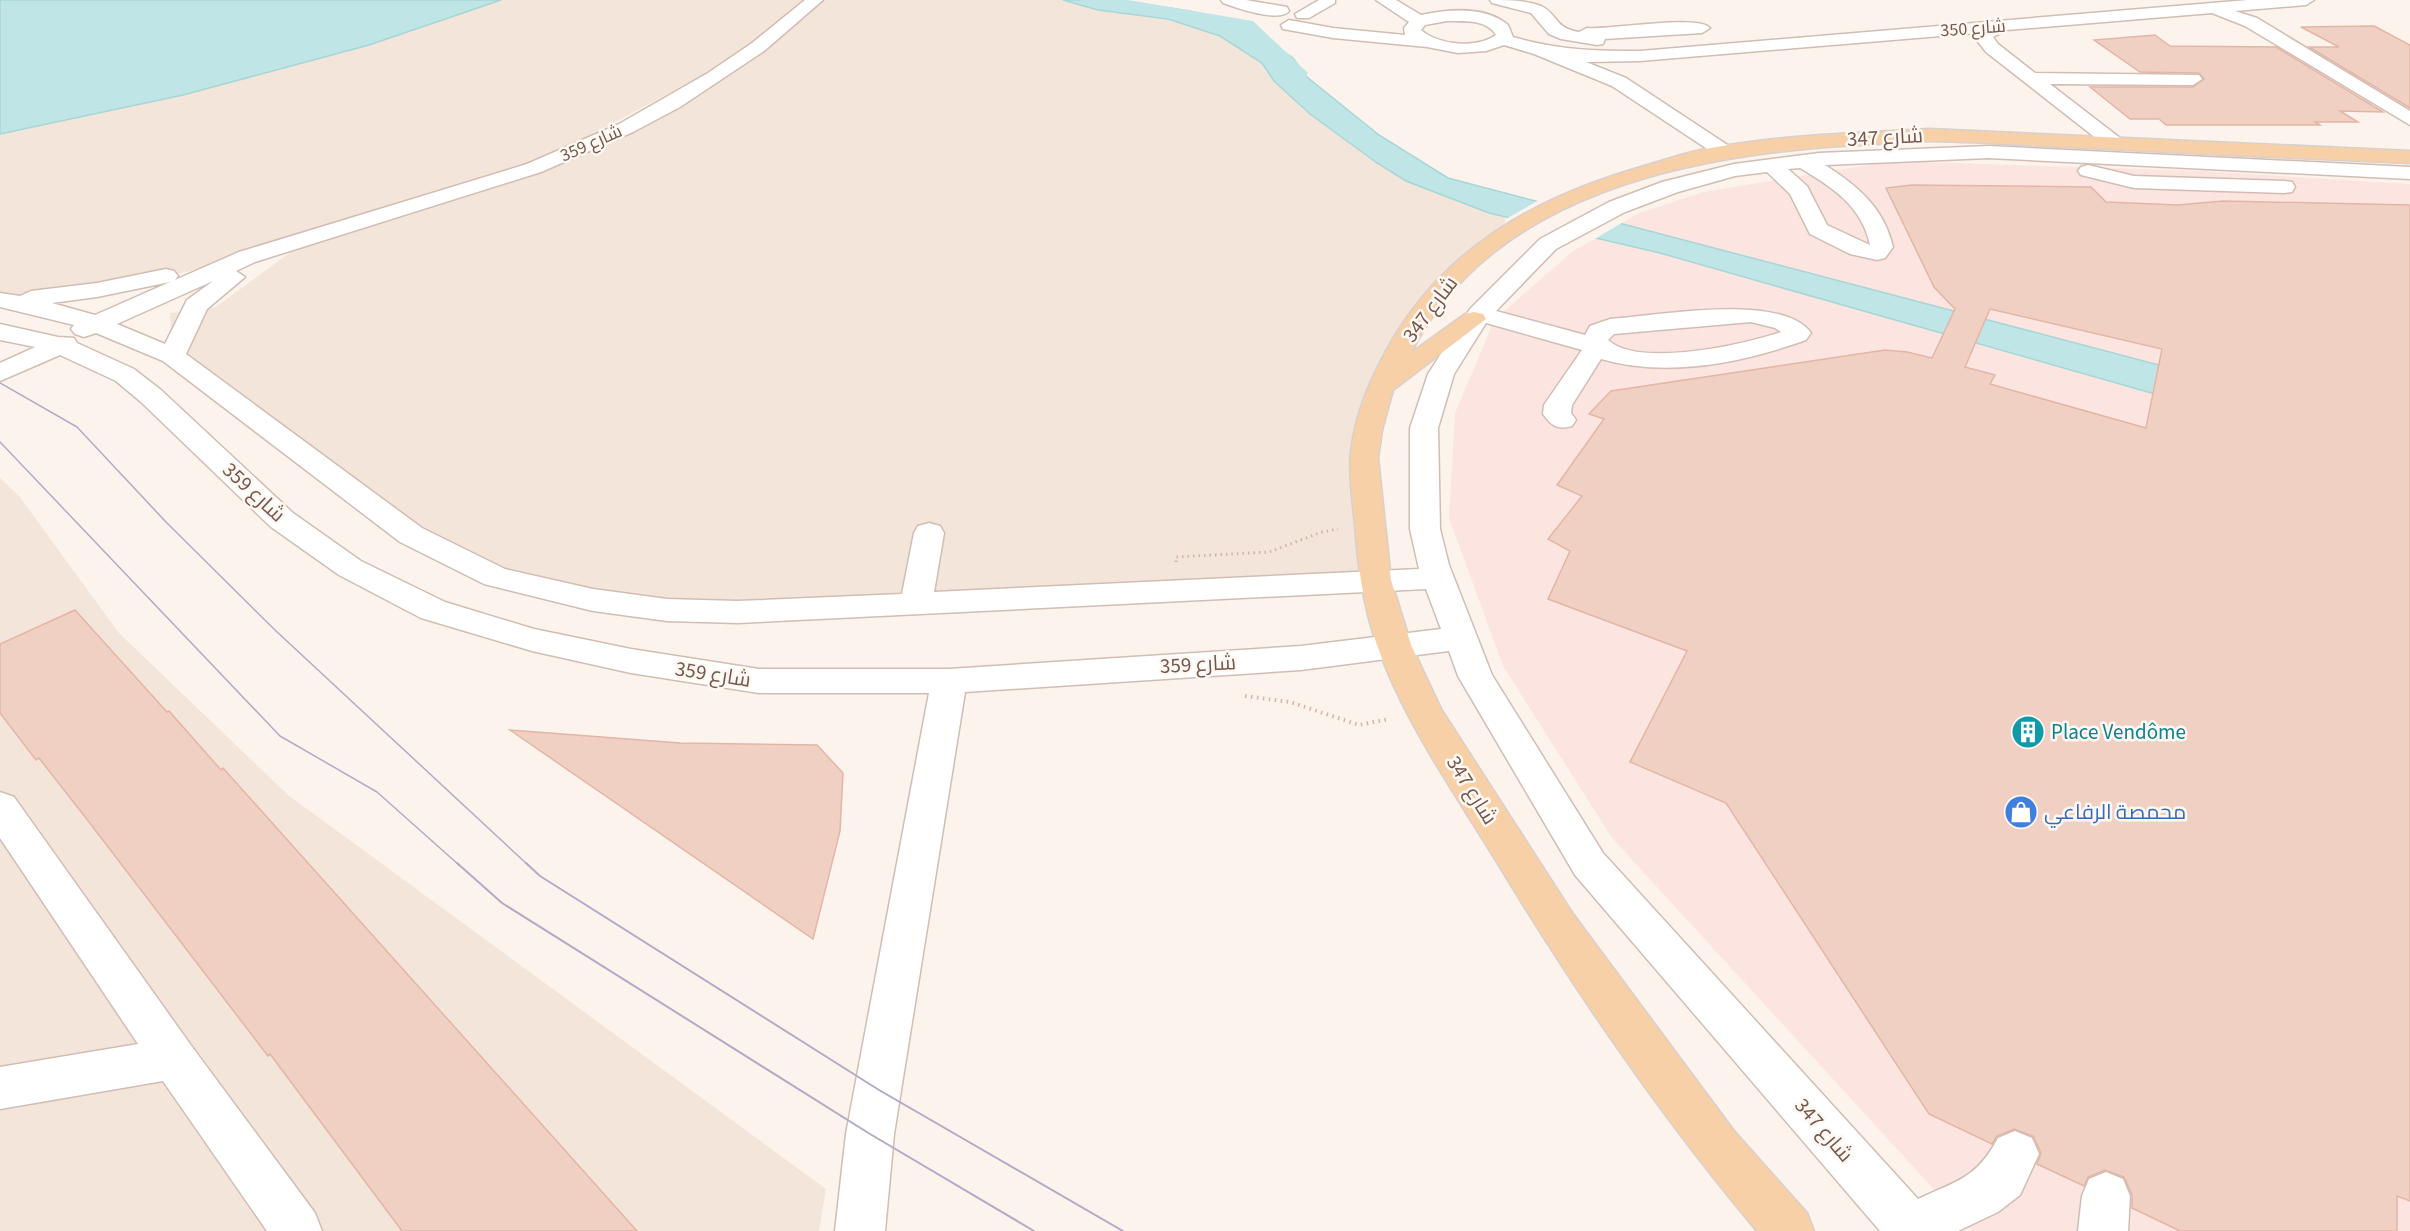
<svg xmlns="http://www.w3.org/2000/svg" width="2410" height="1231" font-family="'Source Sans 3',Cairo,sans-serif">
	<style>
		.residential { fill: #f4e5da; fill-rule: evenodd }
		.commercial { fill: #fce5e0 }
		.water { fill: #c0e5e6; stroke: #a7d6d7; stroke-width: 1.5 }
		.pier { fill: #fcf4ec }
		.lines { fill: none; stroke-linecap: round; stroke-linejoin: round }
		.canal { fill: #c0e5e6; fill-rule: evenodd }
		.building { fill: #f1d0c4; stroke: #e3b5a5; stroke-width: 1.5; fill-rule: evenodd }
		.minor-casing { stroke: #d1bdb3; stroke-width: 3 }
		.major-casing { stroke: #d9d0ce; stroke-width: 3 }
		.path-far1 { stroke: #d6b3a7; stroke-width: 3; stroke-dasharray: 1.5 4; stroke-linecap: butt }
		.path { stroke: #d6b3a7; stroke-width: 4; stroke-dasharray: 1.5 4.5; stroke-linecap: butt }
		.minor { fill: #fff; fill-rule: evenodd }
		.major { fill: #f7d0a8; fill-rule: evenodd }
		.tram-far1 { stroke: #b5a9c7; stroke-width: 1.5 }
		.tram { stroke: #b5a9c7; stroke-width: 2 }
		.labels { text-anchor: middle; stroke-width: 5; stroke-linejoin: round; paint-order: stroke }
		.far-street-label { font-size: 18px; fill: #77584f; stroke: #fef8f2 }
		.street-label { font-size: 21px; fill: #77584f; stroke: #fef8f2 }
		.culture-label { font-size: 21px; fill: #0d838f; stroke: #fef8f2; text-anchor: start }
		.shop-label { font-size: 21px; fill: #366cbe; stroke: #fef8f2; text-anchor: start }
	</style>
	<rect width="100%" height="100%" fill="#fcf4ec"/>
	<!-- residential -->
	<g class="residential">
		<path d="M501,0H1063L1098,10L1168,19L1220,36L1243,49L1262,63L1274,81L1310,114L1406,181L1489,213L1505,215V232L1448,278L1379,388L1375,580L668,610L496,577L412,534L173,355L170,313L216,307L303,243L186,272L0,300V134L183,95L369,45ZM747,52L621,129L536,164Z"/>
		<path d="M0,478L19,496L119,633L288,795L826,1189L819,1231H0Z"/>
	</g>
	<!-- commercial -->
	<path class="commercial" d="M1892,161L2202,171L2410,184V1231H1972L1612,838L1503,666L1449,518L1455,413L1495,319L1573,251L1639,213L1703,192Z"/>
	<!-- water -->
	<g class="water">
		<path d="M0,0H501L369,45L183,95L0,134Z"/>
		<path d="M1063,0H1115L1190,11L1216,18L1267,40L1293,58L1307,77L1379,135L1448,178L2159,365L2155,394L1660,253L1489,213L1406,181L1377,163L1310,114L1274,81L1262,63L1220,36L1168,19L1098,10Z"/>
	</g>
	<!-- pier -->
	<path class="pier" d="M1539,200L1625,221L1593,240L1506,219Z"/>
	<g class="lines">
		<!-- canal -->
		<path class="canal" d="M1080,0H1128L1253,21L1308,73L1305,78H1289L1239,30L1090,6L1083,4Z"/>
	</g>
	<!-- building -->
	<g class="building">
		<path d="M2374,26L2410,45V108L2309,47H2339L2301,27Z"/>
		<path d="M2155,35L2170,46L2276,47L2383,112L2340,111L2358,122H2315L2320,125H2166L2159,119H2130L2090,87H2193L2204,79L2199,73L2140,72L2094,40Z"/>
		<path d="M1912,185L2091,187L2106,202L2178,205L2223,201L2410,205V1201L2397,1196V1231H2180L2132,1208V1195L2124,1177L2105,1170L2088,1177L2084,1186L2037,1164L2041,1153L2033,1136L2014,1129L1997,1136L1992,1144L1929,1114L1726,803L1630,762L1687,651L1548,599L1570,551L1548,539L1582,496L1557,485L1604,419L1589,414L1611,391L1885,350L1907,352L1932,358L1955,309L1934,287L1886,188ZM1990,309L2162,349L2146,428L1990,384L1995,375L1965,367Z"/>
		<path d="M75,610L167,712L169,711L221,770L223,768L637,1231H402L270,1054L268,1056L89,822L39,758L36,760L0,713V644Z"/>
		<path d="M510,730L680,743L817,745L843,773L840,831L813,939Z"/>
	</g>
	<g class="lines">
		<defs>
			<g id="minor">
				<path d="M805,0H823L764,51L680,107L633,132L541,172L255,262L236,271L245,277L207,309L186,354L422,528L505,569L593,589L667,599L738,601L902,594L914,533L918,526L929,523L940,526L944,533L934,592L1419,569L1410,529V428L1428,374L1470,309L1540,239L1609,202L1662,182L1734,164L1819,153L1989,146L2410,167V179L1989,158L1825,165C1858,186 1884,208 1893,247L1885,258L1877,260L1850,254L1810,234L1790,194L1767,172L1735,176L1678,192L1625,212L1556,249L1496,311L1585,335L1590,326L1610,319C1656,316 1782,292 1811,333L1806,340C1742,363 1667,378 1601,359L1572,405L1571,413L1576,420L1572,426C1557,430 1552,426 1543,414L1544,405L1582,350L1486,323L1454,374L1438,428L1440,529L1449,565L1492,675L1603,853L1918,1199C1957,1181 1977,1178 1998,1138L2015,1131L2032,1138L2039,1154L2020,1195L1998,1212L1958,1231H1880L1575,875L1458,676L1449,651L1301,670L965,692L894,1134L885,1231H835L846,1134L929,693H759L631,673L532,651L421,618L339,575L271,527L141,402L116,381L60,355L0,381V363L35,347L0,340V324L58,337L74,338L77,343L134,369L161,390L293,513L361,561L445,602L534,629L631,649L759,669H949L1301,646L1441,629L1426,589L738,623L667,621L593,611L484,584L400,542L163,361L96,333L84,337L75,334L71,329L74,325L0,307V293L20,296L31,291L97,283L166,269L174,271L178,276L175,280L239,252L527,164L619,124L708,73L752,43ZM1800,168C1832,187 1862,206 1870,245L1827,225L1807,186L1788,169ZM213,281L187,300L165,344L117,324ZM170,282L95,315L52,303L97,297ZM1751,322L1775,328L1781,332C1744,345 1638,368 1608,340L1614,334Z"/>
				<path d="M1221,0H1246L1287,7L1289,11C1279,23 1237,8 1223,3Z"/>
				<path d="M1319,0H1335V3L1309,18H1297L1295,14Z"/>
				<path d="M1376,0H1396L1421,15C1449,9 1486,6 1508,25L1513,37C1558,50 1594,51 1640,51L2248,0H2314L2306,5L2235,11L2257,18L2410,111V125L2245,26L2212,13L2007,30L1993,37L1998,44L2035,73L2199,75L2202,79L2193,85L2050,84L2120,138L2123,142L2120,146H2106L1986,52L1975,38L1977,33L1640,61L1586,62L1626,78L1732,148L1735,152L1732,156H1718L1612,86L1534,54L1504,45L1486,51L1458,53L1427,47L1333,38L1283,29L1281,25L1289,20L1333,28L1405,35L1404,28L1409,22ZM1447,21C1463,21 1487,19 1496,35C1477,49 1438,45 1421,30L1425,25Z"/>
				<path d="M1490,0C1507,0 1526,0 1541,6C1558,14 1554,28 1579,32L1587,28C1609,30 1699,14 1710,28L1702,33L1605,39L1603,44L1597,45L1561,39L1549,34L1531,13L1492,3Z"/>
				<path d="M2088,165L2134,176L2284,181L2292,182L2295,187L2292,192L2284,193L2134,188L2081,175L2078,171L2081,167Z"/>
				<path d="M0,792L14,797L190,1044L315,1213L322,1231H267L163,1081L0,1109V1067L138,1044L0,838Z"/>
				<path d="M2106,1172L2123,1179L2130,1196L2128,1231H2078L2082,1196L2089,1179Z"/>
			</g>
			<path id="major" d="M1930,129L2410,151V163C2310,159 2209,154 2109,149C2050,147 1991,142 1932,141C1907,141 1881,144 1857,145C1693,154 1491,193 1411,353L1465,314L1474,312L1483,314L1486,319L1393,390L1382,430L1378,458L1391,580L1411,645L1441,709L1573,914L1734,1131L1807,1213L1814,1231H1757C1663,1119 1579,997 1503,872C1459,799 1406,726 1377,645C1363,605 1358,566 1355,525C1353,502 1348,475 1351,452C1355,416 1368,385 1385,353C1441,248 1537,196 1648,165C1669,159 1690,151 1711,148C1783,135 1857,133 1930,129Z"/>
		</defs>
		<!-- minor casing -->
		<use href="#minor" class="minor-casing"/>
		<!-- major casing -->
		<use href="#major" class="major-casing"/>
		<!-- path-far1 -->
		<path class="path-far1" d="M1176,562V557L1269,552L1322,532L1338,529"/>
		<!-- path -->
		<path class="path" d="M1245,696L1290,702L1359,725L1389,719"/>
		<!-- minor -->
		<use href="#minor" class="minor"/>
		<!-- major -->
		<use href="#major" class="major"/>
		<!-- tram-far1 -->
		<g class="tram-far1">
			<path d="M0,383L77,427L166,522L276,631L528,865"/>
			<path d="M0,442L280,736L377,792L459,865"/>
		</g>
		<!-- tram -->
		<g class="tram">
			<path d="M457,863L502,903L870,1134L1034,1231"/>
			<path d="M526,863L540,876L879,1090L1123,1231"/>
		</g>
	</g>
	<!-- icons -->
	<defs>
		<symbol id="building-disc" viewBox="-11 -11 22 22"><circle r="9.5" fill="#0f9aa8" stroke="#fef8f2"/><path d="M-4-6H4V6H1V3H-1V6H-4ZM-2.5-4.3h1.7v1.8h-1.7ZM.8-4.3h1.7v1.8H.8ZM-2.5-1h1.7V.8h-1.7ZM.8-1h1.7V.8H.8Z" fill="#fff"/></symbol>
		<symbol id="shop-disc" viewBox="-11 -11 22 22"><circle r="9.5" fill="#3f7fe0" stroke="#fef8f2"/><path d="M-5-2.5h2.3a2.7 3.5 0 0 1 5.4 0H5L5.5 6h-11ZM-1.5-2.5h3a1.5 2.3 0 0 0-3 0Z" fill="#fff"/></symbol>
	</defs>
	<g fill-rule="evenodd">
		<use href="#building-disc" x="2009" y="713" width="38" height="38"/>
		<use href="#shop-disc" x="2002" y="793" width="38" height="38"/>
	</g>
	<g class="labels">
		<!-- far-street labels -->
		<g class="far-street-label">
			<text transform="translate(1973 28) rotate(-4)" y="6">شارع 350</text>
			<text transform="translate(591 143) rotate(-24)" y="6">شارع 359</text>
		</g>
		<!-- street labels -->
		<g class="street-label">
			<text transform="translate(1885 137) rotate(-3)" y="7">شارع 347</text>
			<text transform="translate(1430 309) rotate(-53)" y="7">شارع 347</text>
			<text transform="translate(254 492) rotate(43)" y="7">شارع 359</text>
			<text transform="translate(1198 664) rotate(-3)" y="7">شارع 359</text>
			<text transform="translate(713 674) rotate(9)" y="7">شارع 359</text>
			<text transform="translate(1472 790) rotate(58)" y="7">شارع 347</text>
			<text transform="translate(1824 1130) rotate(49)" y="7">شارع 347</text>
		</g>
		<!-- culture labels -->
		<g class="culture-label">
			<text x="2051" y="739">Place Vendôme</text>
		</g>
		<!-- shop labels -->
		<g class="shop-label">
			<text x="2044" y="819">محمصة الرفاعي</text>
		</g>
	</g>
</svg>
